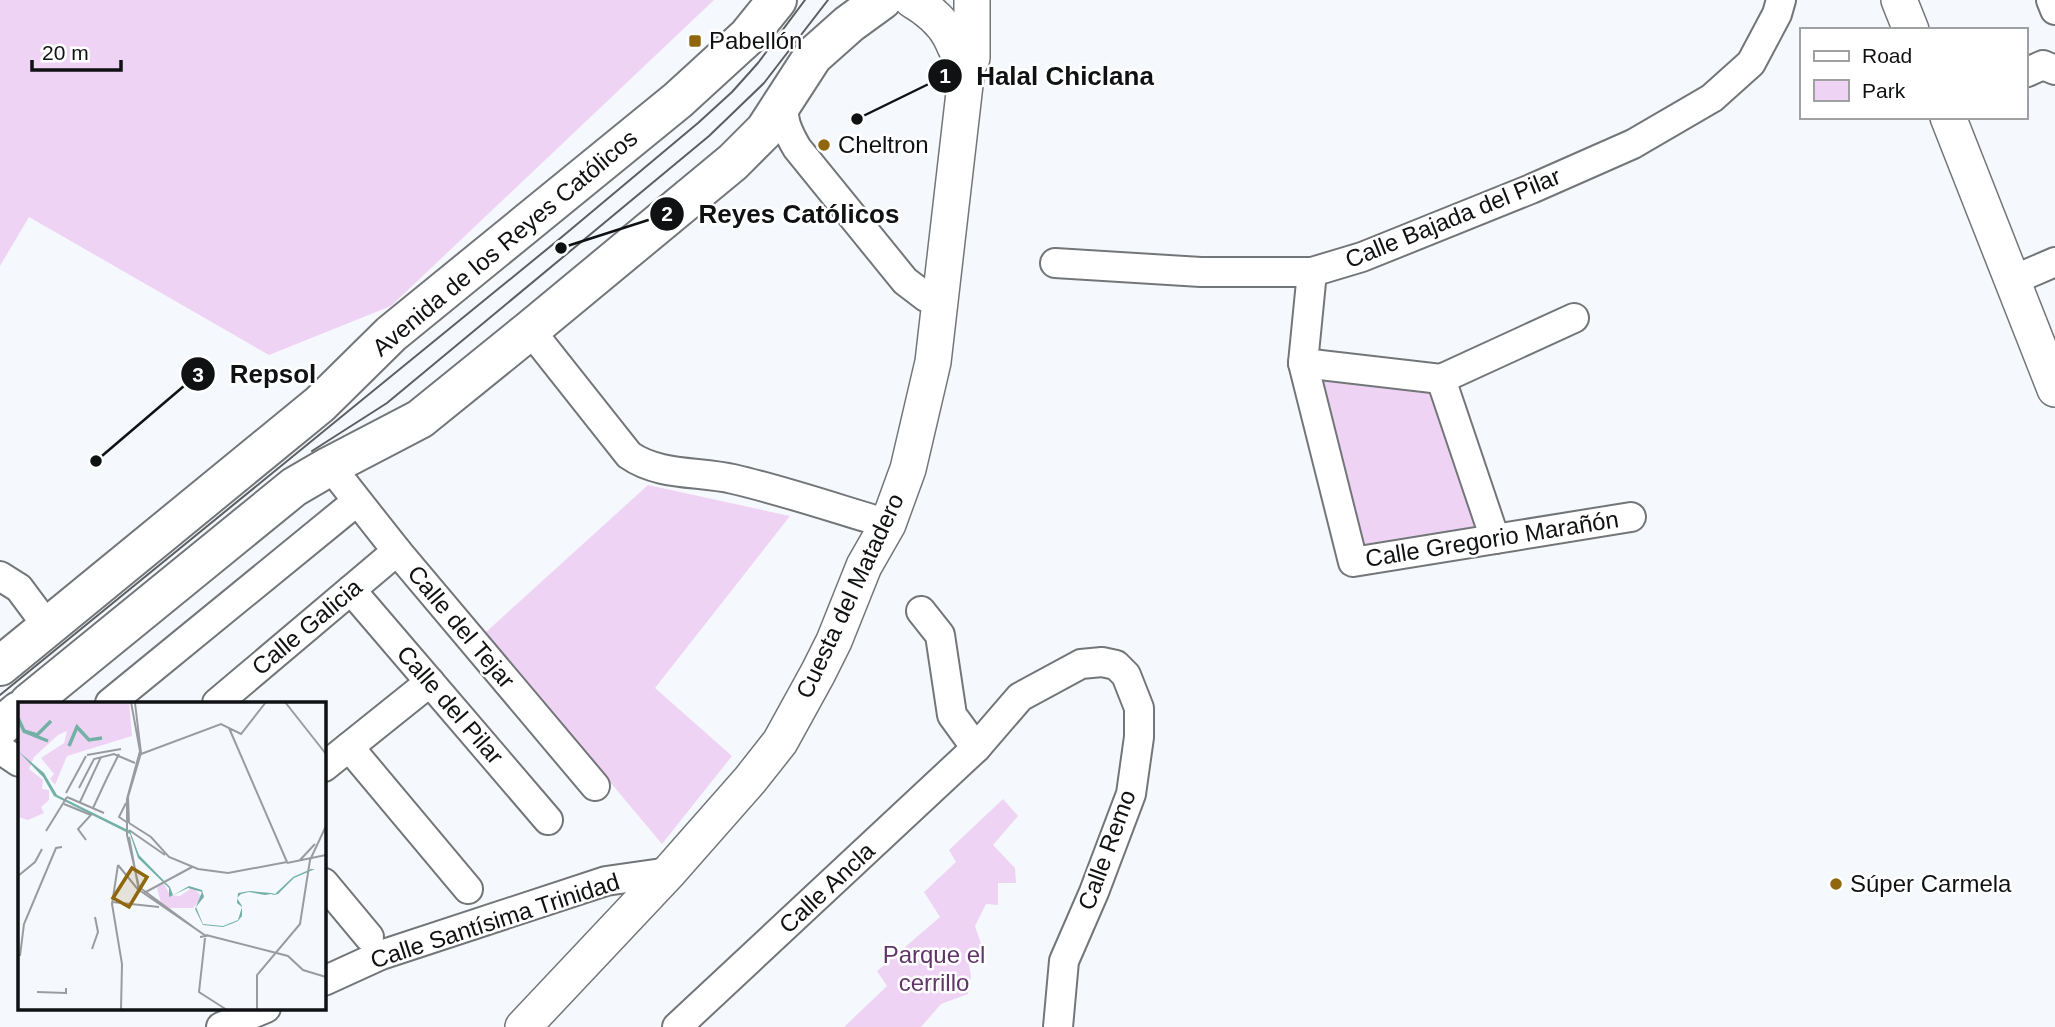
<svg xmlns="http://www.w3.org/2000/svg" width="2055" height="1027" font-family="Arial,sans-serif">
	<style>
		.green { fill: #efd3f4 }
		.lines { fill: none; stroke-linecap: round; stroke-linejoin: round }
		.minor-casing { stroke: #737679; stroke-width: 32 }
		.tertiary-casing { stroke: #737679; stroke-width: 38 }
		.secondary-casing { stroke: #737679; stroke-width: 42 }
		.minor { stroke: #fff; stroke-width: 28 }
		.tertiary { stroke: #fff; stroke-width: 35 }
		.secondary { stroke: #fff; stroke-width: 38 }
		.tram { stroke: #5c5e61; stroke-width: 2 }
		.poi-dot { fill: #90670e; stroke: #fff; stroke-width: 2.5 }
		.labels { text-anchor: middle; stroke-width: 5; stroke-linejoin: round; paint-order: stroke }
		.poi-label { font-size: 24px; fill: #101113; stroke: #fff; text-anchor: start }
		.street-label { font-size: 24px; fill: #101113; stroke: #fff }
		.park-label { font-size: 24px; fill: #603669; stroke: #fff }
		.inset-river { fill: none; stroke: #73b1a7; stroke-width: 3.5 }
		.inset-road { fill: none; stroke: #999c9f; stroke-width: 2 }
		.view { fill: #90670e; fill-opacity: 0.15; stroke: #90670e; stroke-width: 3.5 }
		.inset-edge { fill: none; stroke: #101113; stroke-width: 3.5 }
		.leader { fill: none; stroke: #101113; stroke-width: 2.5 }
		.callout-dot { fill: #101113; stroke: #fff; stroke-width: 2.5 }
		.mark-label { font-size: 21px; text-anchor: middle; font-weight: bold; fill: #fff }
		.callout-label { font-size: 26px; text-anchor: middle; font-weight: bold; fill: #101113; stroke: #fff; stroke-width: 5; stroke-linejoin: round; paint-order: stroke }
	</style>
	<rect width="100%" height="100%" fill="#f5f9fd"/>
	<!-- green -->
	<g class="green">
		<path d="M0,0H714L391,306L269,355L29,217L0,266Z"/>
		<path d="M1313,377L1432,390L1482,529L1362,552Z"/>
		<path d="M648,485L790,516L655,688L732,756L662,844L485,633Z"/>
		<path d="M1003,799L1018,816L993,845L1015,868L1016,883H998V905L986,904L975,926L985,956L968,959L971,976L968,994L941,1004L921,1027H844L887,986L877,971L940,917L924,892L956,862L949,850Z"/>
	</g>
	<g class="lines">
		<defs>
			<g id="minor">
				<path d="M2051,0L2055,10"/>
				<path d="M2025,73L2043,65L2055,70"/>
				<path d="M783,99C782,119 787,131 797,148L905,281L926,297L939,301"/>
				<path d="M1055,263L1201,272H1312L1362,257L1531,189L1633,144L1712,98L1751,63L1777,14L1781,0"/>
				<path d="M1312,272L1303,363L1353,562L1631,517"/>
				<path d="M2011,281L2055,262"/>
				<path d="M530,330L629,455C659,476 698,471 733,479C785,491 837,509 888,524"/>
				<path d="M1303,363L1441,379L1574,318"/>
				<path d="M1441,379L1495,539"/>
				<path d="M330,466L397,551L595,786"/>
				<path d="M0,576L19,588L48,627"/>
				<path d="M351,590L548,820"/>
				<path d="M921,611L940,635L952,715L976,748"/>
				<path d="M110,703L356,502"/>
				<path d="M217,703L397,551"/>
				<path d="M349,747L468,889"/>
				<path d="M0,749L19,762"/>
				<path d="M324,767L430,682"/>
				<path d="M324,883L369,937"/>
				<path d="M324,981L381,955L606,881L669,872"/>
				<path d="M221,1027L266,1008"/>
				<path d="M677,1027L976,748L1020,697L1081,664L1102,662L1116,665L1126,675L1139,708V737L1131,794L1094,892L1064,961L1058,1027"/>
			</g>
			<g id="tertiary">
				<path d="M912,0C927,9 942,21 950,36C956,47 958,57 967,67"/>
				<path d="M1899,0L1911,30"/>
				<path d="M1948,117L2055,389"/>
				<path d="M523,1027L669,872L750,780L780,742L818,673L834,641L864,566L888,524L908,469L933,362L967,67L972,58V0"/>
			</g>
			<g id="secondary">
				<path d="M0,666L320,404L391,334L678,100L748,36L777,0"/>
				<path d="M29,703L294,487L330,466L420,419L530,330L733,162L765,130L813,56L849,24L882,0"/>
				<path d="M0,727L19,711"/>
			</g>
		</defs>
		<!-- minor casing -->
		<use href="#minor" class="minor-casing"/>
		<!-- tertiary casing -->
		<use href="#tertiary" class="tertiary-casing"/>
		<!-- secondary casing -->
		<use href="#secondary" class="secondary-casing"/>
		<!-- minor -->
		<use href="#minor" class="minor"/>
		<!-- tertiary -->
		<use href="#tertiary" class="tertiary"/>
		<!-- secondary -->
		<use href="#secondary" class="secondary"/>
		<!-- tram -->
		<g class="tram">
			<path d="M312,451L387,403L709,136L764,83L828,0"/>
			<path d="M0,695L557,241L698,123L732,92L758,63L805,0"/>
		</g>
	</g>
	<!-- markers -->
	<g class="poi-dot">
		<rect x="688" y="34" width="14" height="14" rx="3.5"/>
		<circle cx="824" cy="145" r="7"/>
		<circle cx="1836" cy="884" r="7"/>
	</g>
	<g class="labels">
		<!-- poi labels -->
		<g class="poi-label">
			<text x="709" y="49">Pabellón</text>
			<text x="838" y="153">Cheltron</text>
			<text x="1850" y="892">Súper Carmela</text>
		</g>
		<!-- street labels -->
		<g class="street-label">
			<text transform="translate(1453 218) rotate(-22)" y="8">Calle Bajada del Pilar</text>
			<text transform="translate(505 243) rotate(-40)" y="8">Avenida de los Reyes Católicos</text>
			<text transform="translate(1492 539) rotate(-9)" y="8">Calle Gregorio Marañón</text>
			<text transform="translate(850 596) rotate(-65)" y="8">Cuesta del Matadero</text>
			<text transform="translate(307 627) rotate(-40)" y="8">Calle Galicia</text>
			<text transform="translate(461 627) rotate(50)" y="8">Calle del Tejar</text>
			<text transform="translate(450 705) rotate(49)" y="8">Calle del Pilar</text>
			<text transform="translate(1107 850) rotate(-70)" y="8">Calle Remo</text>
			<text transform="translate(827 888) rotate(-43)" y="8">Calle Ancla</text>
			<text transform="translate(495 921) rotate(-18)" y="8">Calle Santísima Trinidad</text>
		</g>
		<!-- park labels -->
		<g class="park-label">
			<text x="934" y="963">Parque el<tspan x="934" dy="28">cerrillo</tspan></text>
		</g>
	</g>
	<!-- overview -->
	<g transform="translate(18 702)">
		<rect width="308" height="308" fill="#f5f9fd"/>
		<path d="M0,0H111L114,34L49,54L37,83L32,77L36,72L23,56L46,41L49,29L40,33L16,55L11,67L25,78L24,87L31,88V98L23,105L26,111L10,118L0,115ZM145,180L152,193L162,194L175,185L184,195L175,206H151L143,201L139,186Z" fill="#efd3f4"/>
		<path d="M0,49L26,71L39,93L112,129L121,153L152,185L155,193L171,184L184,188L186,195L178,205L185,222L205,224L220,218L224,205L219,201L220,191L232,189L253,191L257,192L275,175L293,167H297L276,176L260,192L256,193L253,192L247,193L231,190L223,192L219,196L224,204V214L220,219L213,222L205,225L185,223L177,207L184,190L170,186L151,195V186L120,156L112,132L36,94L25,75Z" fill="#73b1a7"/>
		<path class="inset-river" d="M0,16L6,29L19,33L33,19M5,29L30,39M51,44L59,25L71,38L84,36"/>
		<path class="inset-road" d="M113,0L122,49L109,97V133L121,185L182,230M267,0L308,52M211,26L269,160M123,52L203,22L223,32L248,0M69,53L103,47M89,76L101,52M61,86L76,57L96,52L117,61M48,91L68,54M49,95L86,111M62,100L83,55M108,101L101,115L110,121M46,102L73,113L60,127L68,138M75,106L89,76M111,121L110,95L123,51L117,1M111,121L133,135L151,155L180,167L210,171M111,128L147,153M28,129L49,95M111,135L121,189M282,158L297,142M269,161L308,153M100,163L94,202L104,262L103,308M100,163L122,190M210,171L269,160M0,174L17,160L24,147M121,188L188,234L182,235M126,191L174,165M94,200L141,205M188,233L270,254L285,268L308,275M187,236L181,290L209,308M74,247L80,230L77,215M2,254L6,222L38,146L44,145M19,290L48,291V286M239,308V273L282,222L292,158L308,124"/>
		<path class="view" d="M114,166L129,175L111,205L95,196Z"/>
		<rect width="308" height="308" class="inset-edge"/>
	</g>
	<!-- callouts -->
	<path class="leader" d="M857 119L945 76M561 248L667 214M96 461L198 374"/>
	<g class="callout-dot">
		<circle cx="857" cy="119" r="7"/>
		<circle cx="561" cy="248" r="7"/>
		<circle cx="96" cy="461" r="7"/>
		<circle cx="945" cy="76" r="18"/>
		<circle cx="667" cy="214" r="18"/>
		<circle cx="198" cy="374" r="18"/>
	</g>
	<g class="mark-label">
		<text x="945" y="83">1</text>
		<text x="667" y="221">2</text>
		<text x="198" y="382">3</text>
	</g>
	<g class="callout-label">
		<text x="1065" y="85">Halal Chiclana</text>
		<text x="799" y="223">Reyes Católicos</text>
		<text x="273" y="383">Repsol</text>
	</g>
	<!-- legend -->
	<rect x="1800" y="28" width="228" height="91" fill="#ffffff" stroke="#9fa0a1" stroke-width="2"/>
	<rect x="1814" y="51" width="35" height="10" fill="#ffffff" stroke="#9fa0a1" stroke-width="2"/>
	<text x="1862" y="63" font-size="21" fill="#101113">Road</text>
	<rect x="1814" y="80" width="35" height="21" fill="#efd3f4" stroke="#9fa0a1" stroke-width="2"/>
	<text x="1862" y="98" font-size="21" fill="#101113">Park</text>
	<!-- scale -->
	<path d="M32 60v10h89v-10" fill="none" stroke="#101113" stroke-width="3.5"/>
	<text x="42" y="60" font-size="21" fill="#101113" stroke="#ffffff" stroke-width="5" paint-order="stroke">20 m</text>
</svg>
